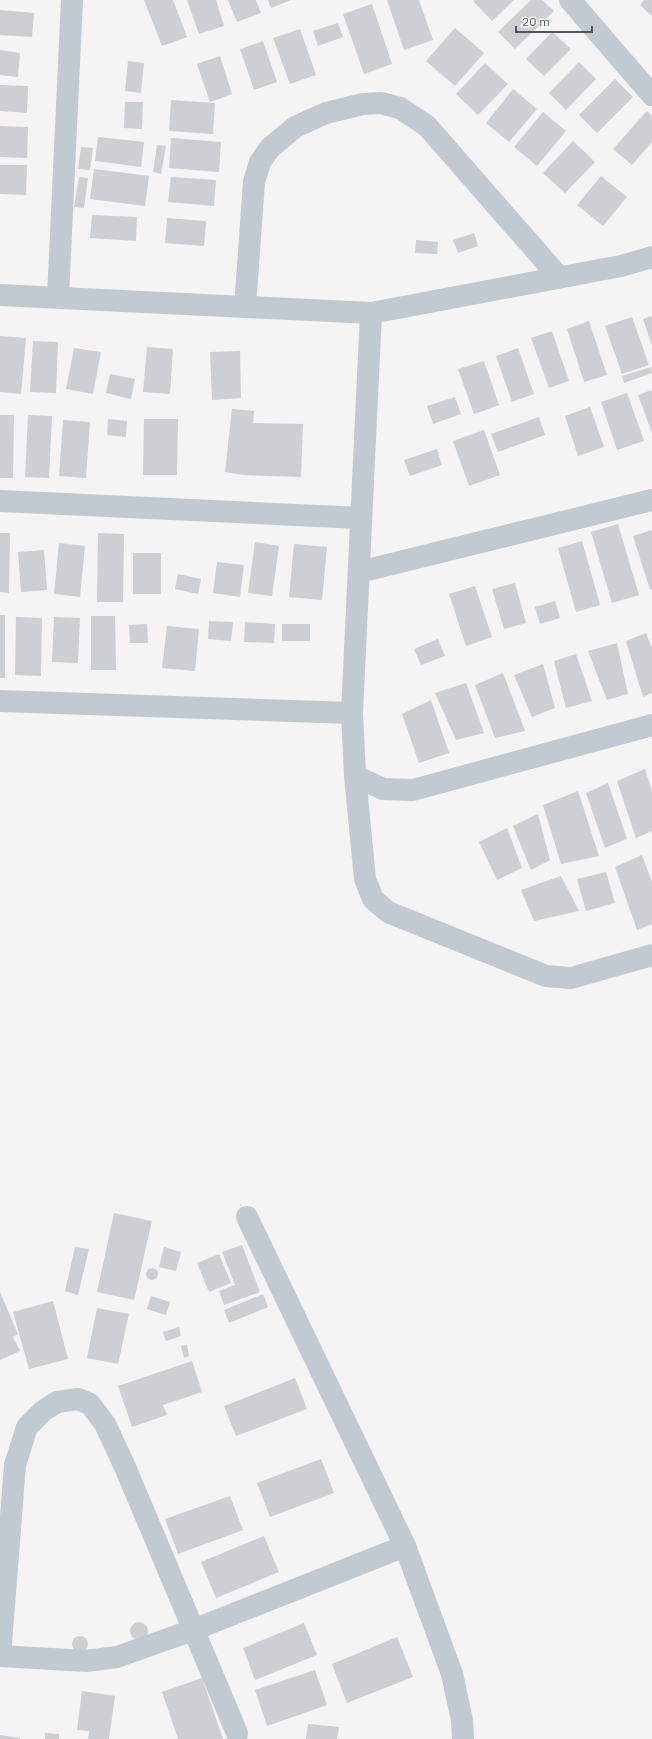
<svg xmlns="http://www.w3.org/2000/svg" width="652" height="1739" font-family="'IBM Plex Sans',sans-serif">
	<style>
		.building { fill: #cdcfd5 }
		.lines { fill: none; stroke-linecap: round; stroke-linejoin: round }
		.minor { stroke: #c1cad2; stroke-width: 22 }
	</style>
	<rect width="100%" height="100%" fill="#f5f3f3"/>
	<!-- building -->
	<g class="building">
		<path d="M144,0H173L187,37L162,46Z"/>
		<path d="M187,0H216L224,26L199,34Z"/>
		<path d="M228,0H256L261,13L237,22Z"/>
		<path d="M268,0H291L271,8Z"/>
		<path d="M387,0H419L433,40L404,50Z"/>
		<path d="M475,0H514L492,21L473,1Z"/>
		<path d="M531,0H542L554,11L515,49L498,32Z"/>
		<path d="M644,0H652V16L640,5Z"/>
		<path d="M372,4L392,64L364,74L343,14Z"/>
		<path d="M0,10L34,13L32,37L0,35Z"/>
		<path d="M338,23L343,37L318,46L313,31Z"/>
		<path d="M455,28L484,53L455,86L426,61Z"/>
		<path d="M300,29L316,75L290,84L273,38Z"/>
		<path d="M552,32L571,49L544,76L526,59Z"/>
		<path d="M263,41L277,82L254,90L240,49Z"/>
		<path d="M0,50L20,53L18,77L0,75Z"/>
		<path d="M220,56L232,94L210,102L197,64Z"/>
		<path d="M128,61L144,63L141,93L125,91Z"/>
		<path d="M579,62L596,79L566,110L549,93Z"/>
		<path d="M485,63L508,84L478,115L456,94Z"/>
		<path d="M615,79L633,97L597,133L579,115Z"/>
		<path d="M0,85L28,86L27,113L0,111Z"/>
		<path d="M513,89L537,109L509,142L486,123Z"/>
		<path d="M171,100L215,103L213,134L169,131Z"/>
		<path d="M125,102H143L142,129L124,128Z"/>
		<path d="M647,111L652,116V142L632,165L613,149Z"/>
		<path d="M543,112L566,131L537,166L514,147Z"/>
		<path d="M0,126L28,127L27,158L0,157Z"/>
		<path d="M98,137L144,142L141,167L95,161Z"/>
		<path d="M171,138L221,142L219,172L169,168Z"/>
		<path d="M573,141L595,162L565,193L543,173Z"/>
		<path d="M157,145L166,146L161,174L153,172Z"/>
		<path d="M81,147L93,148L90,170L78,169Z"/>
		<path d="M0,165H27L26,195L0,194Z"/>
		<path d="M94,169L149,176L145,206L90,199Z"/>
		<path d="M601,176L627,197L603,226L577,205Z"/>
		<path d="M79,177L88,178L84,208L74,207Z"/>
		<path d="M171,177L216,180L214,206L168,202Z"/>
		<path d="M92,215L137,217L136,241L90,238Z"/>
		<path d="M167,218L206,221L204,246L165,243Z"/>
		<path d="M474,233L478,246L458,253L453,240Z"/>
		<path d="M416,240L438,242L437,254L415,253Z"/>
		<path d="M652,316V346L643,319Z"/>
		<path d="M632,317L649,365L622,374L605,326Z"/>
		<path d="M589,321L607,375L584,382L567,329Z"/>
		<path d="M552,331L569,381L549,388L531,338Z"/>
		<path d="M0,336L26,338L21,394L0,392Z"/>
		<path d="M33,341L58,342L56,393L30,392Z"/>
		<path d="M147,347L173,349L170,394L143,392Z"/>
		<path d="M74,348L101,352L93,394L66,389Z"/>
		<path d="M518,348L534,394L512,402L496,356Z"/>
		<path d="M240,351L241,398L212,400L210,352Z"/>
		<path d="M484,361L499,405L474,414L458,369Z"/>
		<path d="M651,367L652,373L624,383L622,376Z"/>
		<path d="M110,374L135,379L131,399L106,393Z"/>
		<path d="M652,390V433L638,395Z"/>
		<path d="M627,393L644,441L617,450L601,402Z"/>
		<path d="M455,397L461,414L433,424L427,406Z"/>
		<path d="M590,407L604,447L578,456L565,416Z"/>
		<path d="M232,409L254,411L253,423L303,424L301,477L243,475L225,472Z"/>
		<path d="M0,415H14L13,478H0Z"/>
		<path d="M28,415L52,416L49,478L25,477Z"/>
		<path d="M539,417L545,435L498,452L491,434Z"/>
		<path d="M108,419L127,421L126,437L107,435Z"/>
		<path d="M144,419H178L177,475H143Z"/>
		<path d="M63,420L90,422L86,478L59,476Z"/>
		<path d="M484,430L500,475L469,486L453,441Z"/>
		<path d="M437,449L442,465L410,476L404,460Z"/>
		<path d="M618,524L639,595L612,603L591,532Z"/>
		<path d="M652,530V589L650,590L633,536Z"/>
		<path d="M0,533H10L9,593L0,592Z"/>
		<path d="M98,533L124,534L123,602H97Z"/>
		<path d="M582,541L600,605L576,612L558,548Z"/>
		<path d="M255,542L279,546L272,596L248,593Z"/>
		<path d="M59,543L85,546L80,597L54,594Z"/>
		<path d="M294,544L327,547L322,600L289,597Z"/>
		<path d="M44,550L47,590L21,592L18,552Z"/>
		<rect x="133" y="553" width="28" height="41"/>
		<path d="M217,562L244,565L240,597L213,593Z"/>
		<path d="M178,574L201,579L198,594L175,589Z"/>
		<path d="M515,583L526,623L504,629L492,589Z"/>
		<path d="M475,586L492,637L466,646L449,594Z"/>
		<path d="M555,601L560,618L540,624L535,607Z"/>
		<rect x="0" y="615" width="5" height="63"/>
		<path d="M91,616H115L116,670H91Z"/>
		<path d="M16,617L42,618L41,676L15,675Z"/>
		<path d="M54,617L80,618L78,663L52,662Z"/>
		<path d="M209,621L233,622L231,641L208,639Z"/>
		<path d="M245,622L275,624L274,643L244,642Z"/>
		<path d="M147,624L148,643H130L129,625Z"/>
		<rect x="282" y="624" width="28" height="17"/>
		<path d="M167,626L199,629L195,671L162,668Z"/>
		<path d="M646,633L652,648V693L643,697L626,641Z"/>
		<path d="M438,639L445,656L421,665L414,649Z"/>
		<path d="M617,643L628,694L607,700L588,651Z"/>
		<path d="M576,654L592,701L566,708L554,661Z"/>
		<path d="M543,664L555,708L532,717L514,675Z"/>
		<path d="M503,673L525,731L495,738L475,685Z"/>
		<path d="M466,683L484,733L456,740L435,693Z"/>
		<path d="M431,700L449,753L419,763L402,714Z"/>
		<path d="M645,769L652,791V831L636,838L617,781Z"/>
		<path d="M608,783L627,839L605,848L586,793Z"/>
		<path d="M578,791L599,856L561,864L543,805Z"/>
		<path d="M538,814L550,860L531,870L513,826Z"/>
		<path d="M507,828L522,868L497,880L479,842Z"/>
		<path d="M642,855L652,882V924L637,930L615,867Z"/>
		<path d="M606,872L615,903L586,911L577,879Z"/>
		<path d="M561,876L579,911L534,921L521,890Z"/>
		<path d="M114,1213L152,1221L134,1300L97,1292Z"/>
		<path d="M242,1245L260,1292L224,1305L219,1291L235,1285L222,1252Z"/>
		<path d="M75,1247L89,1249L78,1295L65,1291Z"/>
		<path d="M164,1247L181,1252L176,1271L159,1267Z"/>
		<path d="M219,1254L231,1283L209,1292L197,1263Z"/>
		<circle cx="152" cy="1274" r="6"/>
		<path d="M0,1292L18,1334L13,1337L20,1351L0,1360Z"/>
		<path d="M263,1294L268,1307L229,1323L224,1310Z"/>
		<path d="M151,1296L170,1302L166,1315L147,1309Z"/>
		<path d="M53,1301L68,1359L29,1369L13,1312Z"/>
		<path d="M97,1308L129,1314L118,1364L87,1358Z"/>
		<path d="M179,1327L181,1336L166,1341L163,1332Z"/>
		<path d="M187,1345L189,1356L184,1358L181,1346Z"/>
		<path d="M192,1361L202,1392L163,1405L167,1415L132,1427L118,1386Z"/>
		<path d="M295,1378L307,1409L236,1436L224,1406Z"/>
		<path d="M321,1459L334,1493L270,1517L257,1483Z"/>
		<path d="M230,1496L243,1530L178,1554L165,1519Z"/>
		<path d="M264,1536L279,1572L216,1598L201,1562Z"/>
		<circle cx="139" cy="1631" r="9"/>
		<path d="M304,1623L317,1655L255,1680L243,1648Z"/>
		<circle cx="80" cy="1644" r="8"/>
		<path d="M397,1637L413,1677L347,1703L332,1664Z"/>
		<path d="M315,1670L327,1705L267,1726L255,1690Z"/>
		<path d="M202,1678L223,1739H178L162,1692Z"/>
		<path d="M82,1691L115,1696L109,1739H88L89,1731L77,1730Z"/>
		<path d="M308,1724L339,1727L337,1739H306Z"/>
		<path d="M45,1733L59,1734V1739H45Z"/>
		<path d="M0,1735L20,1738V1739H0Z"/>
	</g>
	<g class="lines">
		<!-- minor -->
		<g class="minor">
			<path d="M570,0L652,95"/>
			<path d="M0,295L371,313L621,266L652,257"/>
			<path d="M58,297L72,0"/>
			<path d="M245,307L254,182L260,162L270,148L295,127L326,113L363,104L381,103L400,108L427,126L559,277"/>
			<path d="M0,501L361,518"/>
			<path d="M359,572L652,500"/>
			<path d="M0,701L352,713L371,313"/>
			<path d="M352,713L355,776L383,789L413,790L652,725"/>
			<path d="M355,776L365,879L373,899L388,912L546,976L571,978L652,955"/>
			<path d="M247,1217L405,1546L452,1674L462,1720L463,1739"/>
			<path d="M0,1656L15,1465L27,1427L43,1411L57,1402L78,1399L90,1404L105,1424L125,1467L237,1733"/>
			<path d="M0,1656L86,1661L117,1657L193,1630L405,1546"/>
		</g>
	</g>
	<!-- scale -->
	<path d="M516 26v6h76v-6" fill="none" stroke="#4a5661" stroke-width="2"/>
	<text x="522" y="26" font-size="12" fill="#4a5661" stroke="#ffffff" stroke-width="3" paint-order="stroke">20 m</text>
</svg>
